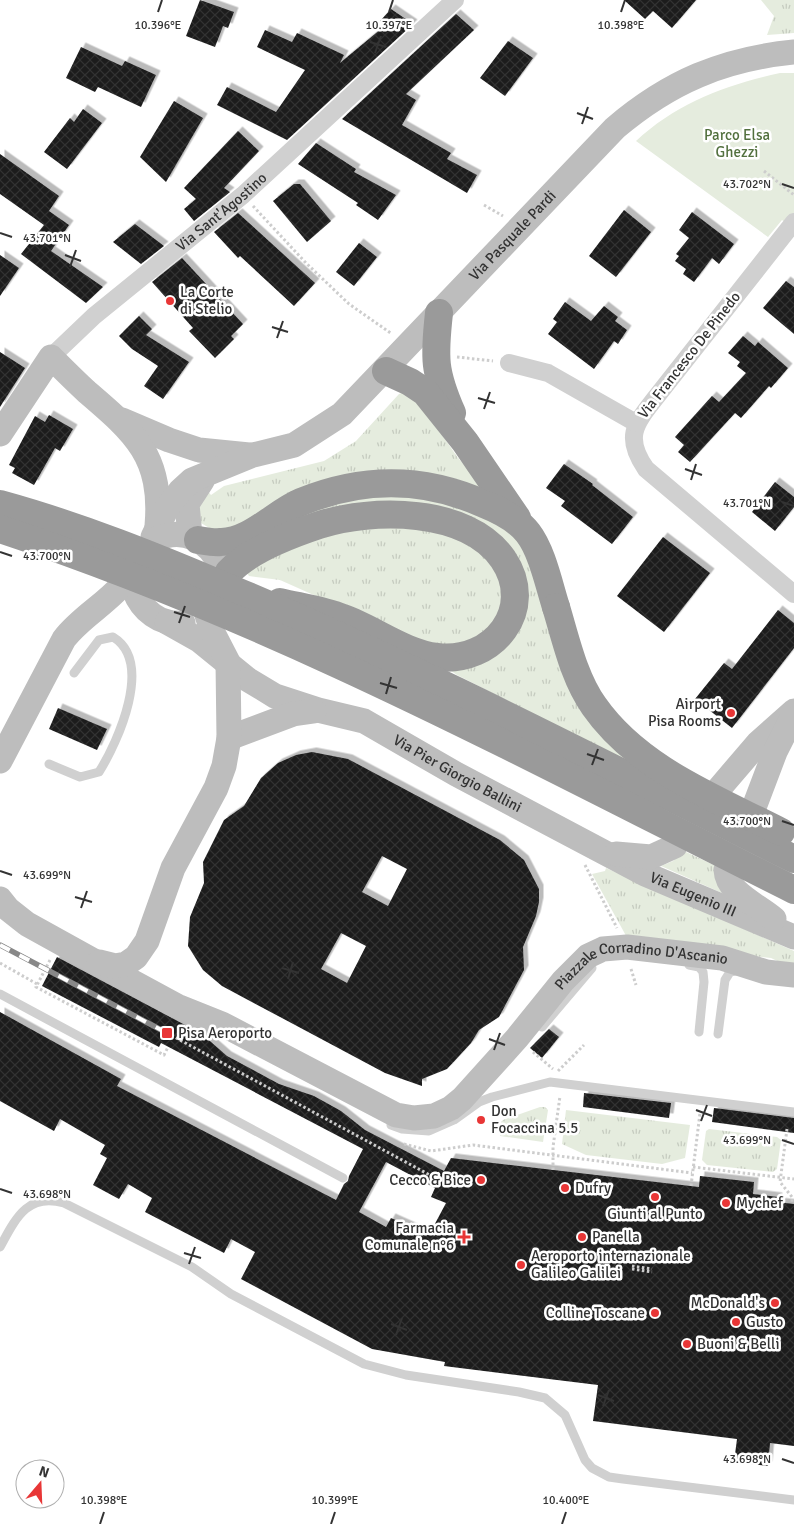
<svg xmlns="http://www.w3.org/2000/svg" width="794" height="1524" font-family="Signika,sans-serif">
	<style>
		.grass { fill: url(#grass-tufts) }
		.green { fill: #e5ecde }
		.building { fill: url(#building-cross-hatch); fill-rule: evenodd; filter: url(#shadow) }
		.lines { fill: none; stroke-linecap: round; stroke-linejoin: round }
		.path { stroke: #cdcdcd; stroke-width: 3; stroke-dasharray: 2.5 2.5; stroke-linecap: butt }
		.lane { stroke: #d0d0d0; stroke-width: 9 }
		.street { stroke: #d0d0d0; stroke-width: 18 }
		.secondary { stroke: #bdbdbd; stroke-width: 25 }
		.highway { stroke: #9a9a9a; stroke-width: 28 }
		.rail-casing { stroke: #888; stroke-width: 5.5 }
		.rail { stroke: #fff; stroke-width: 4; stroke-dasharray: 11; stroke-linecap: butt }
		.highway-bridge { stroke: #9a9a9a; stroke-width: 28 }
		.ticks { fill: none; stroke: #333; stroke-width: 2 }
		.poi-dot { fill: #e83636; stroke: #fff; stroke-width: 2 }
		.labels { text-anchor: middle; stroke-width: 5; stroke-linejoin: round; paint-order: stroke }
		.park-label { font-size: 15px; fill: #52703e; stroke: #fff }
		.street-label { font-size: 15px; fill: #333; stroke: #fff }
		.poi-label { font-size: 15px; fill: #333; stroke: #fff; text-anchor: start }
		.ticks-label { font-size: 12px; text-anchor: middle; fill: #333; stroke: #fff; stroke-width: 5; stroke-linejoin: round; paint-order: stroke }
	</style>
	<defs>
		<pattern id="grass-tufts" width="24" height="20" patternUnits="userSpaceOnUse" patternTransform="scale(1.25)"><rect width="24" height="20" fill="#e5ecde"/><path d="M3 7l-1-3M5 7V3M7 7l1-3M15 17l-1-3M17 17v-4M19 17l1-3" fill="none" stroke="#c5cbbf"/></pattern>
		<pattern id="building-cross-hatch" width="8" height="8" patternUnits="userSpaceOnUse" patternTransform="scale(1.25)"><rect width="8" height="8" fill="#1a1a1a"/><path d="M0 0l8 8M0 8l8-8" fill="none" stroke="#333"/></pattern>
		<filter id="shadow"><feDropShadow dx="4.5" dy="-4.5" stdDeviation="0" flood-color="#0004"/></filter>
	</defs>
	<rect width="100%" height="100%" fill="#fff"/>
	<!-- grass -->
	<g class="grass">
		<path d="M761,0H794V33L767,35L774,16Z"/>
		<path d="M405,392L416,397L458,458L500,504L629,763L457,675L390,629L280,580L249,576L221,535L201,523L198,497L206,489L211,495L224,486L324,461L356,441L399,394Z"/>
		<path d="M684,851L716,866L722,893L661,866L673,861Z"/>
		<path d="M606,868L794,951V969L771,958L630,943L592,874L605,871Z"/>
		<path d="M540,1107H545L548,1110L543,1142L500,1136V1123L503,1120Z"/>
		<path d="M566,1110L690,1125L685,1158L662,1164L586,1155L562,1144Z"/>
		<path d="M709,1129L777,1137L781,1140L777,1169L773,1172L707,1165L702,1160L706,1131Z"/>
	</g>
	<!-- green -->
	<path class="green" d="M780,73H794V229L782,220L768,237L636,141C677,103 726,85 780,73Z"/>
	<!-- building -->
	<g class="building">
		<path d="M200,0L234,12L228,28L223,26L215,47L186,36Z"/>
		<path d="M624,0H696L672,28L653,11L645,19Z"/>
		<path d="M391,9L413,24L287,140L217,105L227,87L276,112L305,70L257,47L265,30L292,42L297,33L344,55L340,63L387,24L380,21Z"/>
		<path d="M456,14L474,30L406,94L416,100L402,125L451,153L447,159L477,175L467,193L342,119Z"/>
		<path d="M508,41L533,58L505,96L480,78Z"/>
		<path d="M81,47L122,66L125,61L156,75L141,107L98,87L95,92L66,78Z"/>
		<path d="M174,101L203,118L166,182L140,157Z"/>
		<path d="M83,109L102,123L67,169L44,152L70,118L74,122Z"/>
		<path d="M238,131L259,151L224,188L230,192L194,221L184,209L196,199L184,188Z"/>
		<path d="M316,143L356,169L354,172L396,195L378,220L356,205L358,203L298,164Z"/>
		<path d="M0,154L59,196L49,211L69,225L51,251L103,287L86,303L21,254L44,225L0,194Z"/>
		<path d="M294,184H300L331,221L307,242L273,201Z"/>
		<path d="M624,210L651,232L616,277L589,256Z"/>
		<path d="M692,212L734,244L719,264L712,258L694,282L683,274L686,269L675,261L679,256L676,254L689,238L679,230Z"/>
		<path d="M238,213L315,283L294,306L240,256L238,258L214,232Z"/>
		<path d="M135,224L164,246L141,264L113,242Z"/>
		<path d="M359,243L377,257L354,286L336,272Z"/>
		<path d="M0,255L19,268L0,296Z"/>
		<path d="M182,258L243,324L231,336L234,339L215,358L189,331L193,328L152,282Z"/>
		<path d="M786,281L794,287V334L763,308Z"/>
		<path d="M565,302L591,321L604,306L618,317L615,321L627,330L618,344L614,341L594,369L548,334L557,322L553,319Z"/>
		<path d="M139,316L152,329L146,335L189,362L163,399L144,386L158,366L132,349L119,336Z"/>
		<path d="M743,336L755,346L758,342L788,368L771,388L769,386L741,418L735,413L690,462L678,452L684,445L675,437L712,396L719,402L746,373L737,366L740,362L728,353Z"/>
		<path d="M0,352L25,368L0,407Z"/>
		<path d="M49,415L73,429L60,451L55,448L34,485L12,473L15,468L9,465L35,416L45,422Z"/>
		<path d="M564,464L593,484L592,485L633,517L612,544L561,506L565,501L546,488Z"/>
		<path d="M775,482L794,497V507L775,531L752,512Z"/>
		<path d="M663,537L710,573L664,632L617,596Z"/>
		<path d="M778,610L794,623V648L732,728L695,699L724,663L732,669Z"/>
		<path d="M58,708L107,729L97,750L49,729Z"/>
		<path d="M312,752L348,759L500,840L524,860L539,889V902L536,916L523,947L524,970L499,1017L479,1030L471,1043L447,1069L422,1079V1086L385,1073L222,986L203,970L188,946L190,917L204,883L203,862L224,820L244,806L261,778L278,763L296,755ZM382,856L407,869L388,906L362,892ZM341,933L366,946L347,983L321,969Z"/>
		<path d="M57,957L202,1034L227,1056L279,1084L314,1096L341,1111L365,1130L444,1171L451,1158L699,1187L700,1176L754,1182L753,1194L778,1197L777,1202L794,1204V1446L770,1443L768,1466L734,1462L737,1439L593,1421L598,1385L444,1366L445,1362L372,1349L241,1279L255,1252L231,1239L224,1253L145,1212L152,1198L128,1184L119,1199L93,1185L107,1158L100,1154L105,1145L60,1119L54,1131L0,1101V1012L121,1079L117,1086L336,1200L344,1184L348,1181L349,1176L363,1149L161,1043L159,1047L42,986ZM386,1162L435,1188L431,1197L446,1203L429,1235L391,1218L386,1227L359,1212Z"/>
		<path d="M549,1029L559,1037L542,1058L530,1048Z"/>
		<path d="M584,1093L671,1103L669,1118L583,1107Z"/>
		<path d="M714,1108L794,1118V1133L712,1122Z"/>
	</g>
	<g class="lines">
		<!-- path -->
		<g class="path">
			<path d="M764,171L794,195"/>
			<path d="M484,205L503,216"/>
			<path d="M253,206L306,263L349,304L392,334"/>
			<path d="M457,357L493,361"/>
			<path d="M585,865L617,928"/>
			<path d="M50,960L36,987L164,1055L168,1047"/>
			<path d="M0,963L37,984"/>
			<path d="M631,969L636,985"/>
			<path d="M167,1033L439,1180"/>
			<path d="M533,1052L553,1069"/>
			<path d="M558,1071L584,1045"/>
			<path d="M787,1129L780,1182L792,1197V1204"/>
			<path d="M404,1144L431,1151L473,1145L692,1173"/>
			<path d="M693,1167L794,1179"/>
			<path d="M553,1170V1147L560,1096"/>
			<path d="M691,1186L700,1113"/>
			<path d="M632,1266L652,1269"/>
			<path d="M632,1269L652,1272"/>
		</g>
		<!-- lane -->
		<g class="lane">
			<path d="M49,764L80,777L99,772C118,742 154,662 113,637L99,640L74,673"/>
			<path d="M689,965L699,967L703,972L704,982L699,1032"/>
			<path d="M0,994L343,1178"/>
			<path d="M542,1027L592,968"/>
			<path d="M718,1034L725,980L730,972L740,970"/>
			<path d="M391,1125L402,1129L429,1131L454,1120L479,1102L492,1097L550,1082L794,1112"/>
			<path d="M0,1247C15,1220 27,1192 64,1203L192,1267L231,1294L364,1364L406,1375L519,1392L545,1398L565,1415L585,1460L592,1468L609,1477L623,1479L794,1500"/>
		</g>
		<!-- street -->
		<g class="street">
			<path d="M794,222L657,396C636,423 623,436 646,469L794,594"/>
			<path id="s1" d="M51,357L94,316L243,195L455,0"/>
			<path d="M509,363L548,373L636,423"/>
		</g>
		<!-- secondary -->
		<g class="secondary">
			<path d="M122,420L169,440L199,450L249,455"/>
			<path d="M0,434L51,357C63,369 75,381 87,392C135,433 163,457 157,526"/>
			<path d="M190,536L187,504L202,481"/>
			<path id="s2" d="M153,537L167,508L180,491L192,480L253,455L294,445L342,414L615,128C669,82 723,59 794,52"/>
			<path d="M155,540C182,526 211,540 221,568"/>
			<path d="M134,590C142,611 160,625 183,623"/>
			<path id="s3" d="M167,622L199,640L247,679L275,696L318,710L364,721L456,774L645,874L794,937"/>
			<path d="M229,738L293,714L314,711"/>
			<path d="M0,761L64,639C80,618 103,606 121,586"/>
			<path d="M717,791L758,743L794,711"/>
			<path d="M753,810L775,752L791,720"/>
			<path d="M616,854L651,857L675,846"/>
			<path d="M726,870C727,893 758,905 774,919"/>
			<path id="s4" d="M0,899L8,909L27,924L92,960L177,1006L222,1024L396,1115L414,1118L434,1116L451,1108L462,1099L517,1038L563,981L588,956L603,949L627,947L722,958L766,972L794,975"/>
			<path d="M99,962L115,966L126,964L136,957L147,941L173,868L216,788L224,766L229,738L228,662L213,633L206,612"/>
		</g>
		<!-- highway -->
		<g class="highway">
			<path d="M439,313C434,358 434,372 452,413"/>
			<path d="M386,371L410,382L425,392L465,442L517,518"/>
			<path d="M198,540C205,541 213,543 221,542C250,542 275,513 301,502C362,477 424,477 484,504C499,510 518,520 528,533C542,551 549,585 556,607"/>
			<path d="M229,572C248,551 292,534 319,525C372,508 467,507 503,559C537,609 493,664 437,657C404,653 374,629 343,618C323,610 301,607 280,602"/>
		</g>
		<defs>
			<path id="rail" d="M0,945L167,1033"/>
		</defs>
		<!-- rail casing -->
		<use href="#rail" class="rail-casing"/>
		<!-- rail -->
		<use href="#rail" class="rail"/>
		<!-- highway-bridge -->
		<g class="highway-bridge">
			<path d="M0,504C80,526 157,557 234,590C425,670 609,767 794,859"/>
			<path d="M0,529C277,620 534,760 794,890"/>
			<path d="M556,607C566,640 574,678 594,706C638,769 715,798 781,832"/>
		</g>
	</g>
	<!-- ticks -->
	<path class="ticks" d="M158,12L162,0M389,12L393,0M621,12L625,0M370,42L386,47M375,53L381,36M577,113L593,119M582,124L588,107M782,184L794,188M0,233L12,237M65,255L81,261M70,267L76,250M272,327L288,332M277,338L283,321M478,398L495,403M484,409L490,392M685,469L702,475M691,480L696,464M782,502L794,506M0,552L12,556M174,612L190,617M179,623L185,606M380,683L397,688M386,694L391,677M587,754L604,760M592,765L598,749M782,821L794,825M0,871L12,875M75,897L92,902M81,908L87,891M282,968L299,973M288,979L293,962M489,1039L505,1045M494,1050L500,1033M696,1110L712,1116M701,1121L707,1105M782,1140L794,1144M0,1189L12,1193M184,1253L201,1258M189,1264L195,1247M391,1324L407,1330M396,1335L402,1318M598,1395L614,1401M603,1406L609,1390M782,1459L794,1463M100,1524L104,1512M331,1524L335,1512M562,1524L566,1512"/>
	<!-- markers -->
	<g class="poi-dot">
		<circle cx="170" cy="301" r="5"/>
		<circle cx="731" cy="713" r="5"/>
		<rect x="161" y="1027" width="12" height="12" rx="2.5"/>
		<circle cx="481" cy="1120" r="5"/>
		<circle cx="481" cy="1180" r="5"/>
		<circle cx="565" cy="1188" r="5"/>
		<circle cx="655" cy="1197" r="5"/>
		<circle cx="726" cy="1203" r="5"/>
		<path d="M461.5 1229.5h5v5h5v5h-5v5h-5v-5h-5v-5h5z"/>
		<circle cx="582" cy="1237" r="5"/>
		<circle cx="521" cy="1265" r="5"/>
		<circle cx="775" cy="1303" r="5"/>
		<circle cx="655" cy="1313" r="5"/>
		<circle cx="736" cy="1322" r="5"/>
		<circle cx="687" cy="1344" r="5"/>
	</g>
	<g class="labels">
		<!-- park labels -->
		<g class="park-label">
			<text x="737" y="140">Parco Elsa<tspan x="737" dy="17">Ghezzi</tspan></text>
		</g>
		<!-- street labels -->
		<g class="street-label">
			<text dy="5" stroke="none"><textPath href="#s1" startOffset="224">Via Sant'Agostino</textPath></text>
			<text dy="5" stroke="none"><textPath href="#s2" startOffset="482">Via Pasquale Pardi</textPath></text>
			<text transform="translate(689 355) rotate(-52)" y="5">Via Francesco De Pinedo</text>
			<text dy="5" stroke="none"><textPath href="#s3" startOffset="331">Via Pier Giorgio Ballini</textPath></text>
			<text dy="5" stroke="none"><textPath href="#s3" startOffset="596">Via Eugenio III</textPath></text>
			<text dy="5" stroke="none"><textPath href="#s4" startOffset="764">Piazzale Corradino D'Ascanio</textPath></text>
		</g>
		<!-- poi labels -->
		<g class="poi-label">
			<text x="180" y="297">La Corte<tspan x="180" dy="17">di Stelio</tspan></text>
			<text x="721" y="709" text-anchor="end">Airport<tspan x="721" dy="17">Pisa Rooms</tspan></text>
			<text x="178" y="1038">Pisa Aeroporto</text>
			<text x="491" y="1116">Don<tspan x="491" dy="17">Focaccina 5.5</tspan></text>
			<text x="471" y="1185" text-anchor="end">Cecco &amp; Bice</text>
			<text x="575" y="1193">Dufry</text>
			<text x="736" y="1208">Mychef</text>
			<text x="655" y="1219" text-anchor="middle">Giunti al Punto</text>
			<text x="454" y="1233" text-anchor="end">Farmacia<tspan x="454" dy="17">Comunale n°6</tspan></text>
			<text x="592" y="1242">Panella</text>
			<text x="531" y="1261">Aeroporto internazionale<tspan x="531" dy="17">Galileo Galilei</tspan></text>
			<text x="765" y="1308" text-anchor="end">McDonald's</text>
			<text x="645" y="1318" text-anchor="end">Colline Toscane</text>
			<text x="746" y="1327">Gusto</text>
			<text x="697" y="1349">Buoni &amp; Belli</text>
		</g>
	</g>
	<g class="ticks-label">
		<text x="158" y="29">10.396°E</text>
		<text x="389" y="29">10.397°E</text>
		<text x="621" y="29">10.398°E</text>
		<text x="747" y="188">43.702°N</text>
		<text x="47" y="242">43.701°N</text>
		<text x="747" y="507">43.701°N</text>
		<text x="47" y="560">43.700°N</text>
		<text x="747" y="825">43.700°N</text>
		<text x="47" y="879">43.699°N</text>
		<text x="747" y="1144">43.699°N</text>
		<text x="47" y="1198">43.698°N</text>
		<text x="747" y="1463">43.698°N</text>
		<text x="104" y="1504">10.398°E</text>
		<text x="335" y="1504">10.399°E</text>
		<text x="566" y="1504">10.400°E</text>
	</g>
	<!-- north arrow -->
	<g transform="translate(40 1484) rotate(19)"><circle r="24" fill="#ffffff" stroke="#adadad"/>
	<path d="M0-4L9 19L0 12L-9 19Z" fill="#e83636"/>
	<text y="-8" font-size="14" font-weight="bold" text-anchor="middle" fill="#333333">N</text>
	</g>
</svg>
